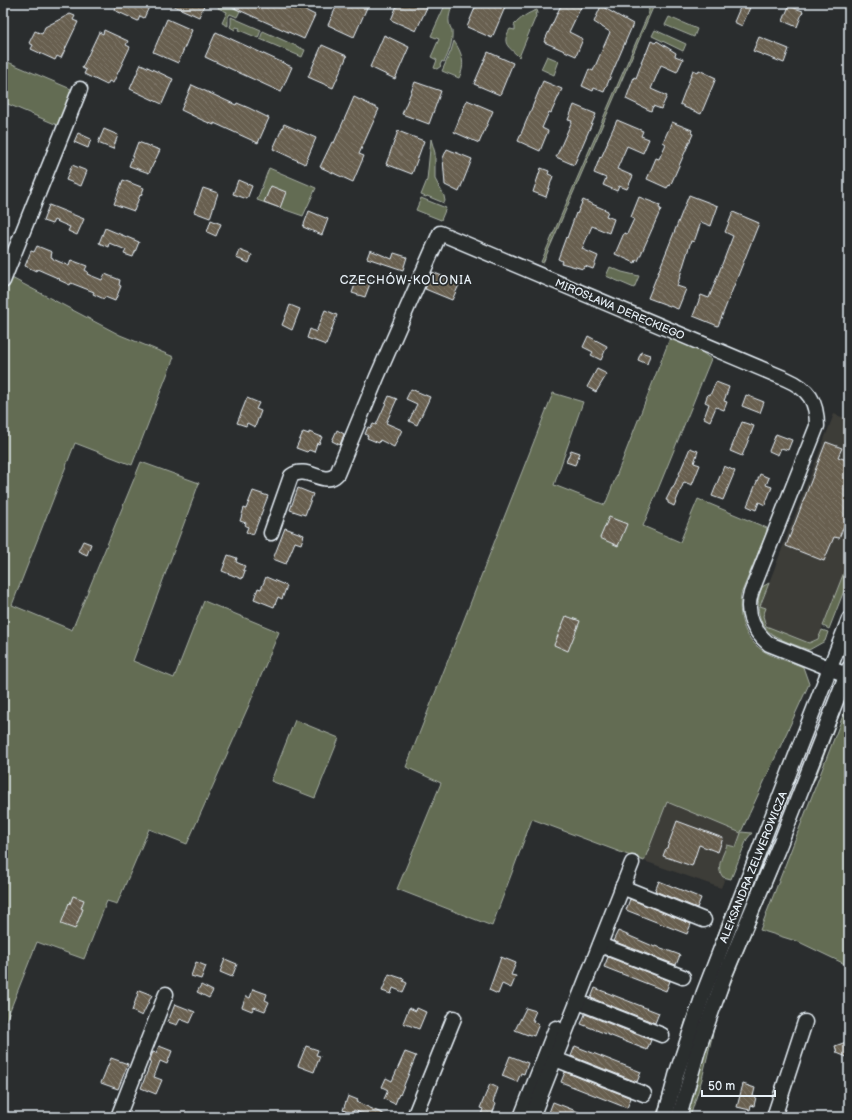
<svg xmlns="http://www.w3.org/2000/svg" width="852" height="1120" font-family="'Balsamiq Sans',sans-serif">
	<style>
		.built { fill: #3d3c38 }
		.green { fill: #636c52; stroke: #a6aea5 }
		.building { fill: url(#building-back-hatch); stroke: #e8f1f8 }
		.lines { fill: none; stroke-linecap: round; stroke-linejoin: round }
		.minor-casing { stroke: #e8f1f8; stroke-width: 17 }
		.minor { stroke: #2a2d2e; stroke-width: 14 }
		.labels { text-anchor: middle; stroke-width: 3.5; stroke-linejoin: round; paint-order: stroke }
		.street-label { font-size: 11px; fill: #e8f1f8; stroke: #2a2d2e }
		.neighbourhood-label { font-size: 12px; letter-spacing: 1px; fill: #e8f1f8; stroke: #2a2d2e }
	</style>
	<defs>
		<pattern id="building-back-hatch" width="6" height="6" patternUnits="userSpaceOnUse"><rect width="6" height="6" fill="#685e4f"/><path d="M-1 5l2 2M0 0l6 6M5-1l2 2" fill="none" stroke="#7e7669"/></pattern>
	</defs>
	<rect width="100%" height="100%" fill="#2a2d2e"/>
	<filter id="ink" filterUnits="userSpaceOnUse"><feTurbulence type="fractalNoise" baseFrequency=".025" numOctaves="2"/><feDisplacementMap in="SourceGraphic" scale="8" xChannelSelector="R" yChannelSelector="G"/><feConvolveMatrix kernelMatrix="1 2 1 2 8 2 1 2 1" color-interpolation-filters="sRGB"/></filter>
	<g filter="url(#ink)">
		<!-- built -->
		<g class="built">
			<path d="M834,414L849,420V560L818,639L809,643L766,626L760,606Z"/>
			<path d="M667,802L741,833L736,848L728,845L723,877L725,878L721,888L644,861Z"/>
		</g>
		<!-- green -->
		<g class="green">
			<path d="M221,3H230L229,6L240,11L237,17L230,14L228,17V26L222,23L227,12L218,8Z"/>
			<path d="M446,3H452C452,9 448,16 449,22C449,25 451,28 452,31C453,41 449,53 444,62L442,61L440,65L441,66L437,69L434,68L437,60L431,57L439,39L431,36Z"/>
			<path d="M648,3H655L543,263L541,262L649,12Z"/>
			<path d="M537,10L538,13H535L536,16L519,57C508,46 501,44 510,29L515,30V27L514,25C521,18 527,13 537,10Z"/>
			<path d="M231,17L261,30L258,38L239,30L240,28L236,27L235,30L230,27L231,24Z"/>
			<path d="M669,17L697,29L694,37L665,25Z"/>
			<path d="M655,30L686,44L683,51L652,36Z"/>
			<path d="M263,31L305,50L302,57L260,39Z"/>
			<path d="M454,41C462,53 466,64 459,78L442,71L451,51Z"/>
			<path d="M547,56L559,61L554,75L541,69Z"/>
			<path d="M3,60L71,89L74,95L62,127L3,102Z"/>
			<path d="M431,139L435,153V179L444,196L445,201L444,203L427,196L426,197L421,195L427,180Z"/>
			<path d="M269,168L316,188L303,216L257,200Z"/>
			<path d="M421,198L446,208L441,220L416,210Z"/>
			<path d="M610,267L622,272L639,276L634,288L606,276Z"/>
			<path d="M8,276L120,335L174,357L132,465L75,443L12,605L72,630L141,462L199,483L133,661L174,678L204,601L279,632L249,705L187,844L149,829L117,904L107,901L84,959L37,942L3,1028V289Z"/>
			<path d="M670,338L703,353L711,359L643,526L680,542L698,499L767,528L766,534L741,594C738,615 743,637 762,650C774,658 789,661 803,667L809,684L741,832L752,833L747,839L731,879L723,877C715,868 723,855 727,845L736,847L741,833L667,802L644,861L532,819L492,926L397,889L441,783L406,767L553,393L583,402L554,485L605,505Z"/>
			<path d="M848,562L849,578L829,629L823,626Z"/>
			<path d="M769,583L760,606L766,608L763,616L766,626L809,643L818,639L822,630L828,632L825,641L809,650C798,646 785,642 775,636C757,626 755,604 762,587Z"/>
			<path d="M849,700V966L799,942L760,930Z"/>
			<path d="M838,710L840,713L815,779L809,787Z"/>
			<path d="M295,720L339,738L315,798L271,781Z"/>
			<path d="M786,846L784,855L735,972L716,1020L702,1079L690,1117H684L722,1000Z"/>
			<path d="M732,897L733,901L658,1117H656L686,1019Z"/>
		</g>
		<!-- building -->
		<g class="building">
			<path d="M117,3H141L149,7L144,18L140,16L138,21L114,10Z"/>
			<path d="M167,3H205L199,17Z"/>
			<path d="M223,3H291L315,15L304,39Z"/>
			<path d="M338,3H369L354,37L328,25Z"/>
			<path d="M398,3H429L416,31L391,20Z"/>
			<path d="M477,3H500L506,5L492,38L467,27Z"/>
			<path d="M562,3H583L569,32L583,39L576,56L544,42Z"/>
			<path d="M742,3L751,5L742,26L734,22Z"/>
			<path d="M601,6L633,24L604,92L594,88L593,91L582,86L589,69L593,71L610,32L594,22Z"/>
			<path d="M789,6L803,11L797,27L783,21Z"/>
			<path d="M70,14L75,16L73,20L78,22L61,58L57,56L55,60L31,49L33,45L29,43L35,31L42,34L45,27Z"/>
			<path d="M167,19L192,30L178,63L153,52Z"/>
			<path d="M104,30L128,41L126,45L130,47L113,83L109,81L107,85L84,74L86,70L82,68L99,32L103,34Z"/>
			<path d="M216,32L292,67L281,92L205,57Z"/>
			<path d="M384,35L409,47L395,79L370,67Z"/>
			<path d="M759,37L789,49L784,63L753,51Z"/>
			<path d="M651,41L655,43L657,41L676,53L675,56L683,59L677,72L661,65L651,89L667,96L661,109L653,106L651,111L626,99L634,77L636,78L642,62H641L645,53L646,54Z"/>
			<path d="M322,45L347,56L333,88L308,77Z"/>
			<path d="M488,52L513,63L500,95L474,84Z"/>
			<path d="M141,64L173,79L162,104L130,89Z"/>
			<path d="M693,70L698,72L699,70L716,78L701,114L684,107V106L680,104Z"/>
			<path d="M543,81L562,89L551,113L549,112L542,128L548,131L540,151L518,141Z"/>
			<path d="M415,82L441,91L429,124L402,114Z"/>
			<path d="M192,85L236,105L237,103L249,108L269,118L258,143L214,123V125L202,120L181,110Z"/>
			<path d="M354,97L379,109L359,154L364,156L353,182L320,167L332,142L334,143Z"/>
			<path d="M467,100L493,111L479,143L454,132Z"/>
			<path d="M574,105L596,114L574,165L556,157L572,121L568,120Z"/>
			<path d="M617,120L643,131L641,136L649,139L643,153L627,146L617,169L633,176L627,189L619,186L617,191L603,185L606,178L594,173L600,157L601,158L608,142H607Z"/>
			<path d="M672,122L692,130L691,133L693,134L670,186L669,185L667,188L647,179L656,158L659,159L666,144L663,142Z"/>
			<path d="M284,124L316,138L305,164L273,149Z"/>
			<path d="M104,129L118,135L113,149L98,143Z"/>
			<path d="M398,131L424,141L412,174L386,164Z"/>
			<path d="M78,133L91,139L88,148L74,142Z"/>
			<path d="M138,142L160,150L149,173L129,166Z"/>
			<path d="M447,149L472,159L459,192L445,185L443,158Z"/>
			<path d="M72,165L87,171L81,186L66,180Z"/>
			<path d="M541,168L549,171L548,174L553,176L546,197L533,192Z"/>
			<path d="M123,180L144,188L141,196L140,195L134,211L114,204Z"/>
			<path d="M238,180L252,186L247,199L233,194Z"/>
			<path d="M271,186L286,192L280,208L264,202Z"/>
			<path d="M203,188L218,193L210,218L194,212Z"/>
			<path d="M689,195L718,206L711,226L701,222L694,242L691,241L677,286L686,289L678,309L648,298Z"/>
			<path d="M639,197L660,205L659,208L661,209L638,261L636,260L635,263L615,254L624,233L627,234L634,219L631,217Z"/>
			<path d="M583,200L608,211L606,216L614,219L609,233L592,226L582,249L598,256L593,269L585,266L583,269L561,263L562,261L558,259L566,237L567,238L576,213L577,214Z"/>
			<path d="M49,205L84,219L77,235L68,231L70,227L54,220L52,224L43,221Z"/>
			<path d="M309,211L328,219L322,235L303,227Z"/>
			<path d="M733,212L759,223L718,326L693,316L701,295L709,298L733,236L725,232Z"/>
			<path d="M211,220L221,224L216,236L207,232Z"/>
			<path d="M105,228L139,242L133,257L124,254L126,250L109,243L108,247L99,243Z"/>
			<path d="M37,246L52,252L51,257L53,258V259L69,266L71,260L87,266L85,270L88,272L87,274L102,280L105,274L120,280L119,285L121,286L115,301L105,297L104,299L93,294L94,292L71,283L70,285L59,280L60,279L37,269L36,271L25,266L31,251L34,252Z"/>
			<path d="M239,250L252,255L249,263L236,258Z"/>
			<path d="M370,250L392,259L394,253L407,257L403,270L367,258Z"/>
			<path d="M432,272L460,283L452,300L425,289Z"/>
			<path d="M358,276L371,281L365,297L352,293Z"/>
			<path d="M290,305L300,309L292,330L282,325Z"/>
			<path d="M325,310L337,315L326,345L307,338L310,329L316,332Z"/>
			<path d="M588,336L607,346L601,360L591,355L593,352L583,347Z"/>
			<path d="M641,352L650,355L647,364L638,360Z"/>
			<path d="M597,369L607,374L596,392L587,387Z"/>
			<path d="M716,382L729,387L724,401L727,402L724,410L716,407L710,421L704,418L709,404L705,402L708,394L710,395Z"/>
			<path d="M411,389L430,397L417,425L409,421L417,404L406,399Z"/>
			<path d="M746,395L764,402L760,413L742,406Z"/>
			<path d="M389,396L397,399L386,423L402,430L394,447L380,440L379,443L367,438L368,436L365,434L368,427L371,428L373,424L376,425Z"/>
			<path d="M247,398L259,403L256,409L261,411L255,427L247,423L246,426L237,423Z"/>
			<path d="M742,422L754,426L742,456L730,451Z"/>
			<path d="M337,430L344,434L340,445L332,441Z"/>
			<path d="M303,432L309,434V432L322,437L319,444L317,443L314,452L309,450L307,452L296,448Z"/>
			<path d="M776,434L792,440L788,450L781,448L778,455L769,451Z"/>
			<path d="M826,442L842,448L838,457L849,461V513L839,538L834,537L824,561L786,546Z"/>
			<path d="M690,448L698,451L694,463L700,465L692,485L684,482L674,506L668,503V501L666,500L672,488H673Z"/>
			<path d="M571,450L580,453L575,465L566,462Z"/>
			<path d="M724,466L735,471L723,500L712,496Z"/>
			<path d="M760,474L769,478L766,485L772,487L765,505L759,502L756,510L747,506Z"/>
			<path d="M298,488L313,494L305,515L290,510Z"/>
			<path d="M253,491L268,496L253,535L246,532L248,527L245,525L246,523L240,521L244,508L246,509Z"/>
			<path d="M609,517L627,524L618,546L600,538Z"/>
			<path d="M285,528L304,535L301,544L295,542L286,564L273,559Z"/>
			<path d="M83,541L91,544L87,555L78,551Z"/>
			<path d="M228,555L237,558L236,562L245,566L243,570L245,571L242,579L222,571Z"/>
			<path d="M266,577L287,586L282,599L278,597L274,607L254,599L258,588L261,589Z"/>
			<path d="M566,616L580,621L568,651L554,645Z"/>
			<path d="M677,821L723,838L718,852L699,845L692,866L663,856L666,848H667Z"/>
			<path d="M659,881L701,898L697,908L655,891Z"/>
			<path d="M73,896L84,900L81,908L83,909L75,929L61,924L69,903L70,904Z"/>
			<path d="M630,899L691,924L687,934L626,910Z"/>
			<path d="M618,931L655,947L656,946L680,955L676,965L613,941Z"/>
			<path d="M501,957L516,963L511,975L516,976L511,988L502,984L498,994L489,990Z"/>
			<path d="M608,957L670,981L666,991L604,967Z"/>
			<path d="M225,959L237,964L232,977L220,972Z"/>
			<path d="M196,962L206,966L201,979L191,976Z"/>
			<path d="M389,974L404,979L403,981L407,983L403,992L393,988L391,994L382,991Z"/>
			<path d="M201,985L213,991L209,998L197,992Z"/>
			<path d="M595,988L659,1013L655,1023L591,998Z"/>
			<path d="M253,989L267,994L265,1000L269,1002L265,1011L254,1007L252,1011L242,1007L246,996L250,998Z"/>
			<path d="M139,990L152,995L142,1016L132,1011Z"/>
			<path d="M175,1004L195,1012L190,1023L180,1019L177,1025L168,1022Z"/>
			<path d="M409,1008L416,1011L417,1008L426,1012L419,1029L403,1023Z"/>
			<path d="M526,1008L536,1011L532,1020H534L533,1022L539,1024L534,1036L528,1034V1035L515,1030Z"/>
			<path d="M585,1014L651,1040L647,1050L581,1024Z"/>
			<path d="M849,1041V1058L837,1053L835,1046Z"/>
			<path d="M159,1046L172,1051L167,1064L160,1061L154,1077L162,1080L156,1094L141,1088L151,1062H149L153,1052L156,1053Z"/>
			<path d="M306,1046L318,1050L316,1055L320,1056L314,1072L298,1066Z"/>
			<path d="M575,1046L641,1072L637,1082L571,1056Z"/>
			<path d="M405,1052L416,1056L400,1095L399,1094L395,1104L384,1099L388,1090L382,1087L386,1078L392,1081Z"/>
			<path d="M510,1056L528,1063L524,1074L521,1073L517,1082L502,1076Z"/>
			<path d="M111,1058L128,1064L118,1089L101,1083Z"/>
			<path d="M565,1072L631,1098L627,1108L561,1082Z"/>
			<path d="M490,1084L498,1088L493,1102L496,1104L491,1117H480L483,1109L480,1108Z"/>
			<path d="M743,1084L755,1088L753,1096L756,1097L754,1106L751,1105L750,1110L737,1107Z"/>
			<path d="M348,1096L358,1100L357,1102L390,1117H369L354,1110L352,1114L343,1110Z"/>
			<path d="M553,1102L589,1116L588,1117H554L548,1115Z"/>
		</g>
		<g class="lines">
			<defs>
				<g id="minor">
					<path d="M3,281L80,89"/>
					<path d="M271,533L291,476C307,464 324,488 337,474L377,377L440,233L786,379C809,389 817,401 817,426L751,593C745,613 753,631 769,644L849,676"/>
					<path d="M622,887L704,920"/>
					<path d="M600,945L683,977"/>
					<path d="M578,1002L662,1035"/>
					<path d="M555,1059L644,1094"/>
					<path d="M118,1117L166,994"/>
					<path d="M414,1117L454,1018"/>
					<path d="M521,1117L556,1028"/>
					<path d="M532,1117L632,863"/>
					<path d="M665,1117L677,1072L704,992L849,619"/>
					<path d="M679,1117L698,1050L724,977L780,844L849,668"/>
					<path d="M774,1117L805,1022"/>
				</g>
			</defs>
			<!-- minor casing -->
			<use href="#minor" class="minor-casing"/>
			<!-- minor -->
			<use href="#minor" class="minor"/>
		</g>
	</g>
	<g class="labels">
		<!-- street labels -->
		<g class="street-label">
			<text transform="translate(620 309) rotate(23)" y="4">MIROSŁAWA DERECKIEGO</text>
			<text transform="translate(753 867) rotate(-68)" y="4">ALEKSANDRA ZELWEROWICZA</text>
		</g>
		<!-- neighbourhood labels -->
		<g class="neighbourhood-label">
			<text x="406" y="284">CZECHÓW-KOLONIA</text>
		</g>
	</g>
	<!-- margin -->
	<rect width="852" height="1120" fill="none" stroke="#2a2d2e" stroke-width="16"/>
	<rect x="8" y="8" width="836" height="1104" fill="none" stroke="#e8f1f8" stroke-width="1.5" filter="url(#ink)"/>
	<!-- scale -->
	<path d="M702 1090v6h73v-6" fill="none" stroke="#e8f1f8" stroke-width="2"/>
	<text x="708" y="1090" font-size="12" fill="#e8f1f8" stroke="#2a2d2e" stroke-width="3" paint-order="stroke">50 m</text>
</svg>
